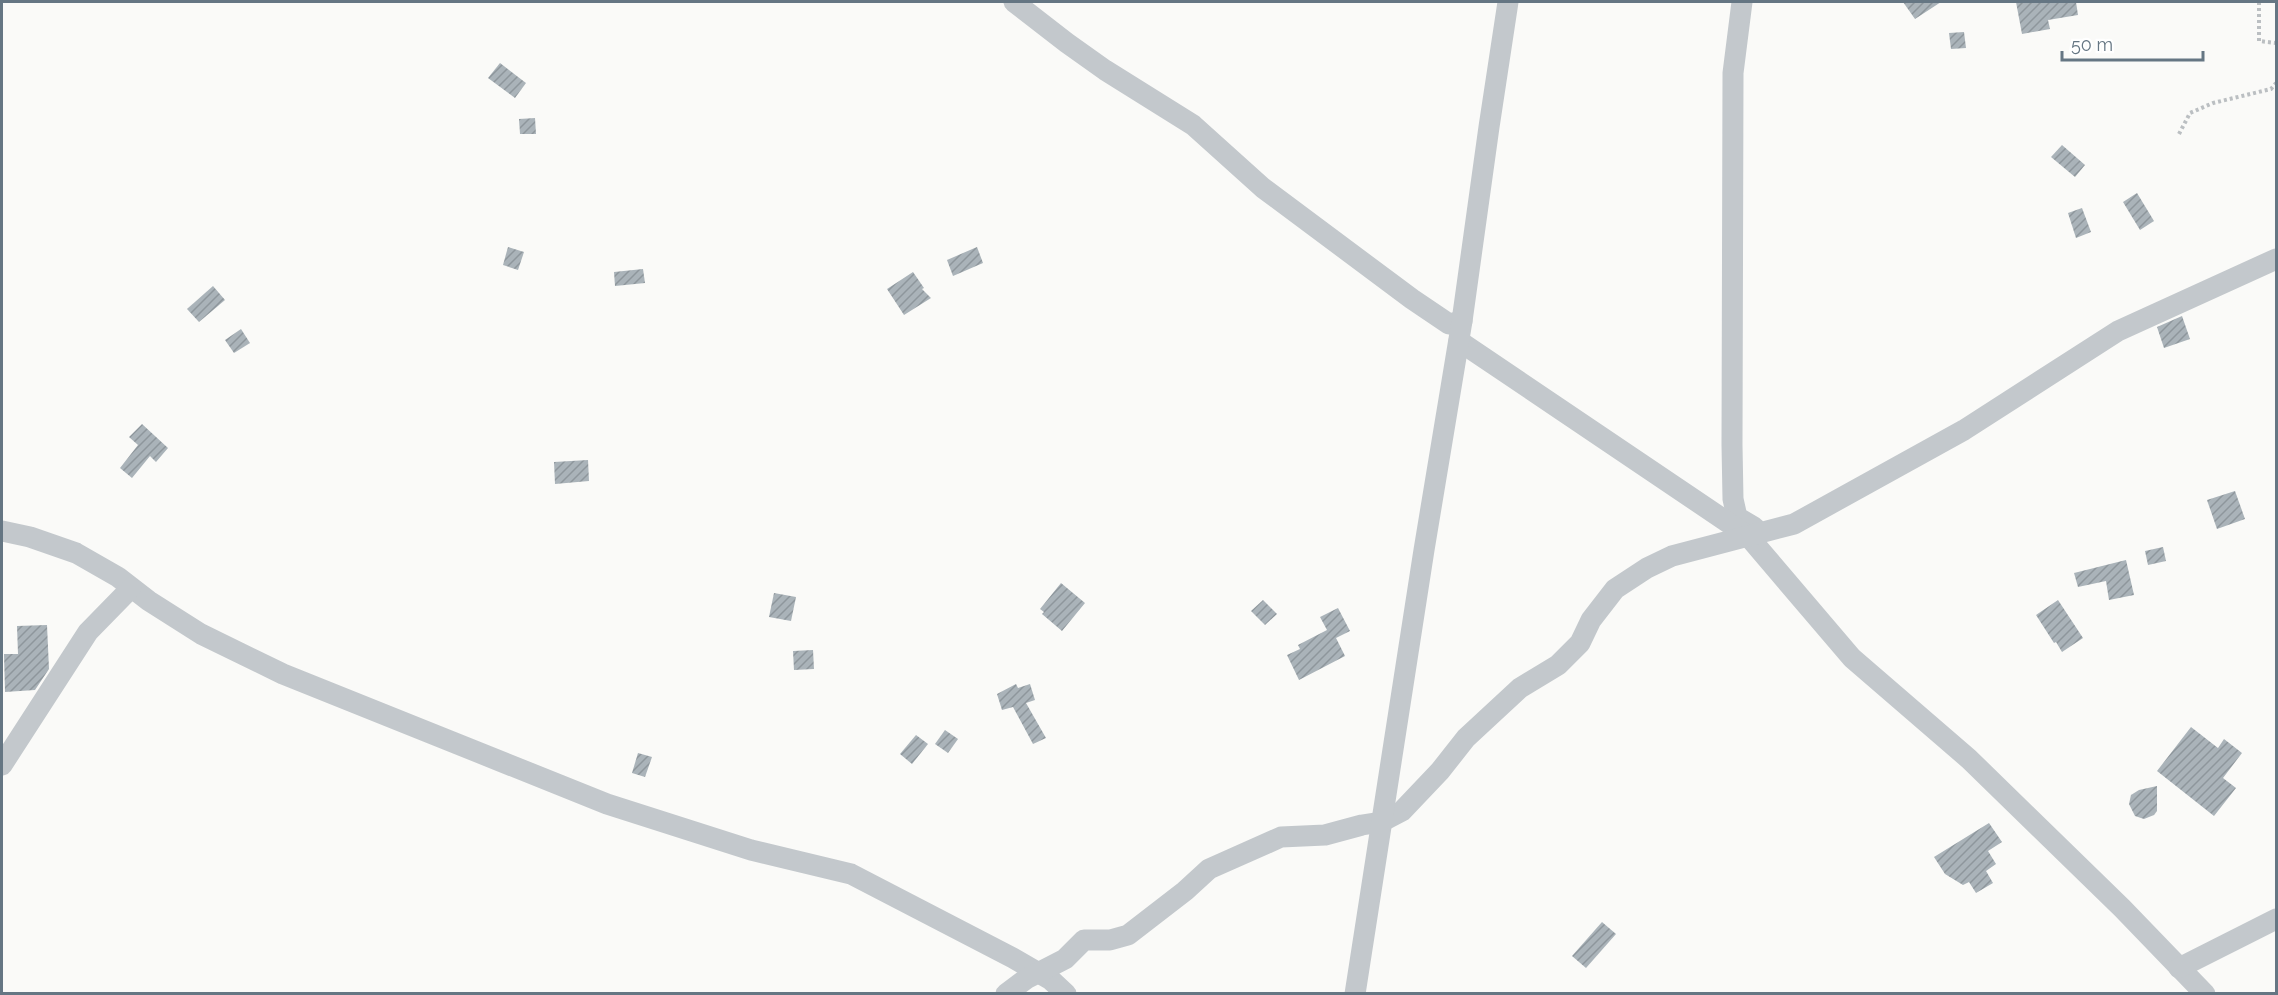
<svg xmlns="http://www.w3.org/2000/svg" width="2278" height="995" font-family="Raleway,sans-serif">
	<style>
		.building { fill: url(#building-hatch) }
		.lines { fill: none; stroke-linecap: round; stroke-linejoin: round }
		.path { stroke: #bbbfc2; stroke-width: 4; stroke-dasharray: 3 3; stroke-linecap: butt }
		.street { stroke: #c3c8cc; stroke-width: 21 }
	</style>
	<defs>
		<pattern id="building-hatch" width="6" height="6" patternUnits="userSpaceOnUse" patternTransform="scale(1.5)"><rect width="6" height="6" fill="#aab3b9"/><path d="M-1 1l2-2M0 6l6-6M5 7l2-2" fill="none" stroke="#8e969c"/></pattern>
	</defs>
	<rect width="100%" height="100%" fill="#fafaf8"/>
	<!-- building -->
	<g class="building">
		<path d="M1903,2H1941L1915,19Z"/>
		<path d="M2016,2H2076L2078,15L2048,20L2050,29L2022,34Z"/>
		<path d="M1964,32L1966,48L1951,49L1949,33Z"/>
		<path d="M500,63L526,83L515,98L488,78Z"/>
		<path d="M535,118L536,134H520L519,119Z"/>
		<path d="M2062,145L2085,165L2075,177L2051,157Z"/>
		<path d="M2137,193L2154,221L2140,230L2123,202Z"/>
		<path d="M2082,208L2091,232L2076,238L2068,213Z"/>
		<path d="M508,247L524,252L518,270L503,265Z"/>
		<path d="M977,247L983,263L953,276L947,260Z"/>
		<path d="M643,269L645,283L615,286L614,272Z"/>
		<path d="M913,272L924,288L922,289L931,298L904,315L887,289Z"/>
		<path d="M213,286L225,300L199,322L187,309Z"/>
		<path d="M2182,316L2190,339L2164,348L2157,327Z"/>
		<path d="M241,329L250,343L234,353L225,340Z"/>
		<path d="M142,424L168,448L156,462L150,456L132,478L120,468L138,445L129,437Z"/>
		<path d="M588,460L589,481L555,484L554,462Z"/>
		<path d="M2235,491L2245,519L2217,529L2207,500Z"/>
		<path d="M2163,547L2166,561L2148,565L2145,551Z"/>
		<path d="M2126,560L2134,595L2109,600L2106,581L2078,587L2074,573Z"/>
		<path d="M1061,583L1085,603L1062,631L1042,614L1044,612L1040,609Z"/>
		<path d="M774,593L796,597L791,621L769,617Z"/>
		<path d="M1263,600L1277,614L1265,625L1251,611Z"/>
		<path d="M2058,600L2083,638L2062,652L2056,642L2054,643L2036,615Z"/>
		<path d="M1338,608L1350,631L1336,638L1345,656L1299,680L1287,655L1300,649L1298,645L1327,630L1320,617Z"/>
		<path d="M47,625L49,669L35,690L5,692L4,654H18L17,626Z"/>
		<path d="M813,650L814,669L794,670L793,651Z"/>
		<path d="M1016,684L1018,688L1030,684L1035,700L1026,703L1046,738L1033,744L1013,707L1002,710L997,694Z"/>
		<path d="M2191,727L2218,748L2224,739L2242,753L2223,778L2236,788L2214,816L2157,771Z"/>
		<path d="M945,730L958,739L948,753L935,744Z"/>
		<path d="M916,735L928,744L912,764L900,754Z"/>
		<path d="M638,753L652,757L645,777L632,773Z"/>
		<path d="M2157,786V811L2154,815L2144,819L2135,816L2129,804L2131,795L2139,790Z"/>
		<path d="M1989,823L2002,842L1988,851L1996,864L1986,871L1993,883L1976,893L1969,882L1963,885L1945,874L1934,857Z"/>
		<path d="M1602,922L1616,934L1586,968L1572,956Z"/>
	</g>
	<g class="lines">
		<!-- path -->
		<g class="path">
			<path d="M2259,2V41L2276,43"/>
			<path d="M2179,134L2190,113L2213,103L2271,89L2276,83"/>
		</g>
		<!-- street -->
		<g class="street">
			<path d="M1014,2L1067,43L1105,70L1193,125L1263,188L1412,299L1449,324L1462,321"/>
			<path d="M1742,2L1733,73L1732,445L1733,499L1737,517L1754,527"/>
			<path d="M1459,341L1748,536L1852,658L1969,759L2122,908L2205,994"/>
			<path d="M2,531L30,537L76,553L118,577L149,601L201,634L283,674L607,804L751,850L851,874L1013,958L1051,980L1066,994"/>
			<path d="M2,765L88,632L131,588"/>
			<path d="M2179,968L2276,919"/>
			<path d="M1006,994L1026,979L1065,959L1084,940H1110L1128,935L1185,891L1209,869L1281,837L1325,835L1362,825L1381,822L1402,811L1440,771L1466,738L1520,688L1558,665L1580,643L1591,620L1615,589L1647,568L1672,556L1794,524L1964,430L2118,331L2276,259"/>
			<path d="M1355,994L1424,550L1462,321L1489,127L1508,2"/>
		</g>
	</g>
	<!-- border -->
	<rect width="2278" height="995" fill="none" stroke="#657683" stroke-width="6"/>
	<!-- scale -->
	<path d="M2062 51v9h141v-9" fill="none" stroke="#657683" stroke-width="3"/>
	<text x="2071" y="51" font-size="18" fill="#657683" stroke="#ffffff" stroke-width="4.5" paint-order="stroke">50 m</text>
</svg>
